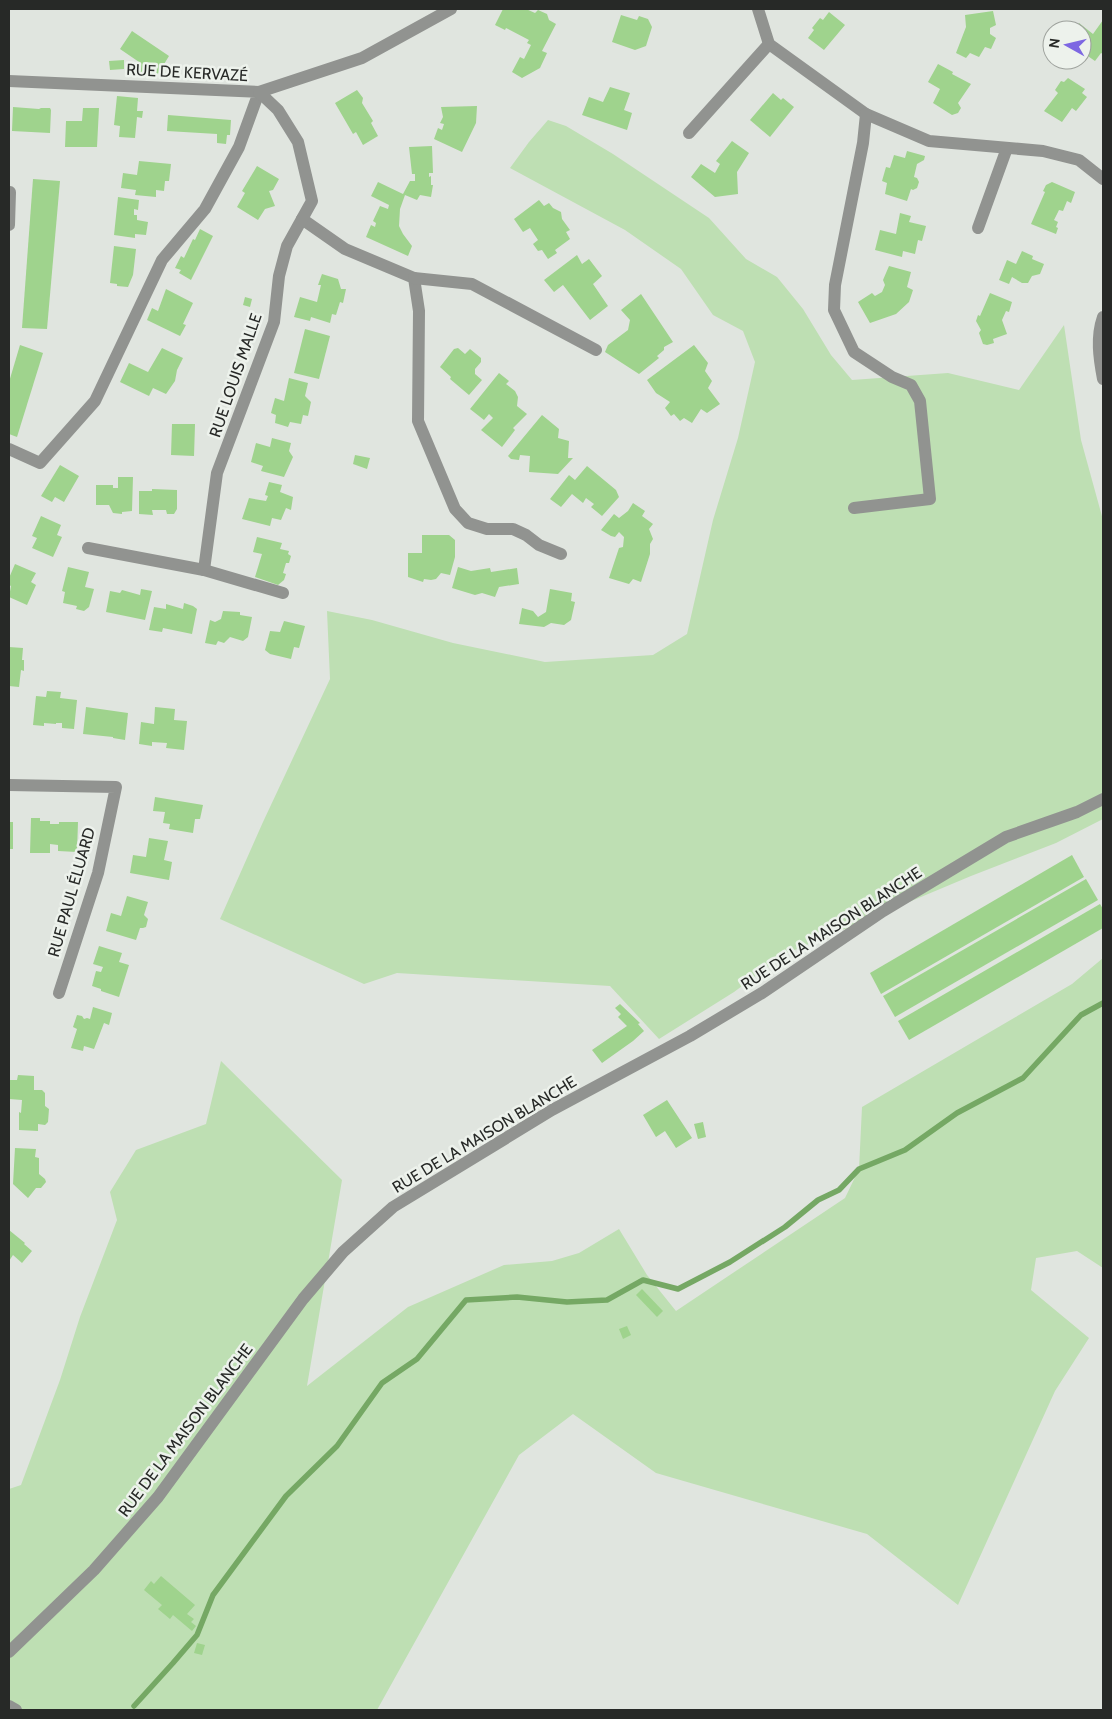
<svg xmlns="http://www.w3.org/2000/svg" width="1112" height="1719" font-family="Cabin,sans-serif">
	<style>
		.green { fill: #bedfb3 }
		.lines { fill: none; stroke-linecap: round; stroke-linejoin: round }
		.stream { stroke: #75a864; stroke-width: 5.5 }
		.building { fill: #9fd38d }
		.minor { stroke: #919390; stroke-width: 12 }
		.tertiary { stroke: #919390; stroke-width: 12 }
		.labels { text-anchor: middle; stroke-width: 5; stroke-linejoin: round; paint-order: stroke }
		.street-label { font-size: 16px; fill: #272927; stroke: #edf2ec }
	</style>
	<rect width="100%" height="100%" fill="#e0e5df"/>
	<!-- green -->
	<g class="green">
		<path d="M548,120L566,126L613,154L709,218L746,259L777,277L803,309L831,355L852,380L948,373L1019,390L1064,325L1081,440L1103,520V819L1056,843L971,876L785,954L734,992L659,1039L610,986L397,973L364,984L220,919L263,822L330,679L327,611L372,620L453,643L545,662L653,655L687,634L713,520L738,438L755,362L743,331L713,315L681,269L625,230L510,168L529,142Z"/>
		<path d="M1103,958V1268L1077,1251L1036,1258L1031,1290L1089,1338L1055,1391L958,1605L867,1534L656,1473L573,1414L519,1455L377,1710H9V1489L21,1485L60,1380L80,1317L117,1220L110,1192L136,1150L206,1124L221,1061L342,1180L307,1386L408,1307L504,1265L552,1261L579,1253L619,1229L647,1275L676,1311L845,1198L859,1169L862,1107L1072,984Z"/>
	</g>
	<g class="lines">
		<!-- stream -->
		<path class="stream" d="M134,1706L173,1663L197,1635L213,1595L286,1496L337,1446L382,1383L417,1359L466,1300L517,1297L567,1302L607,1300L643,1280L678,1289L730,1262L785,1227L818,1200L839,1190L859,1169L905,1150L957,1113L1023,1078L1081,1015L1103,1003"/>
	</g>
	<!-- building -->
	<g class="building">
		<path d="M503,9H526L535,13L538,10L547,14L549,20L556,24L542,51L547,53L540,68L522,78L512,72L520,57L524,59L531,45L527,43L529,40L506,28L505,30L495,25Z"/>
		<path d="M993,11L996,25L990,28V34L996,38L991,49L985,47L979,57L970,53L966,58L956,53L966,27L965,15Z"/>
		<path d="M829,12L845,25L824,50L808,38L814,30L812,28L820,18L823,20Z"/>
		<path d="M621,15L637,20L639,16L648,19L652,27L646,46L635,50L612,42Z"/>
		<path d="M1103,20V54L1101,53L1095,61L1082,52V30H1074L1079,23L1093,34Z"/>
		<path d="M132,31L169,56L158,74L153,71L151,73L133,71L139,62L120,49Z"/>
		<path d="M124,60V69L110,70L109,61Z"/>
		<path d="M938,64L953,72L952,74L971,84L958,103L961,108L958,113L952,115L933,103L940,89L928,82Z"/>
		<path d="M1068,78L1085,89L1082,93L1087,97L1076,111L1072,108L1062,122L1044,111L1058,93L1055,90L1061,81L1064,82Z"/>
		<path d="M610,87L630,93L624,110L632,113L627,130L582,115L589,97L603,102Z"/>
		<path d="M357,90L363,98L362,103L373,121L371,123L378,136L363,145L356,132L353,134L335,103Z"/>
		<path d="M773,93L781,100L783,98L794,107L770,137L750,120Z"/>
		<path d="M117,96L138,98L137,111H143L142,118L137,117L135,138L119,137L120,126L114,125Z"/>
		<path d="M477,106L476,123L462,152L434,139L438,128L442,130L444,124L440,123L443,117L441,107Z"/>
		<path d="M13,107L39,109L41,108H50L51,110L50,133L12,131Z"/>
		<path d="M83,108H99L97,147H65L66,121H82Z"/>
		<path d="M168,115L231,120L230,135H227L226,144L217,143V134L167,131Z"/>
		<path d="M732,141L749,153L737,172L738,194L715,197L691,177L701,164L715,173L720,164L716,161Z"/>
		<path d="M432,146L433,173H429V177L431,176V185H433L431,197L420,195L417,200L405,195L400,209L399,226L403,234L412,246L408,256L366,237L371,225L375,227L376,223L373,221L380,206L388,209L389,205L371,196L378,182L403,194L410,181H415V174H412L409,147Z"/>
		<path d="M907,151L925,156L924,160L917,164L914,177L917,178L919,182L917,188L913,190L911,189L907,201L885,194L887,183L882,181L886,167L890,168L894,155L905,158Z"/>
		<path d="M139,161L171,164L169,181H165L164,191L156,190V197L135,195L136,190L121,188L123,173L137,175Z"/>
		<path d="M257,166L279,179L273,190L269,191L275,206L265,209L258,220L237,207L245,193L242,191Z"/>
		<path d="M33,179L60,181L47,329L22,328Z"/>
		<path d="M1052,182L1075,192L1071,203L1067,201L1063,211L1059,210L1054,220L1058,222L1056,227L1058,228L1056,234L1031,224L1045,192L1043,191L1046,185Z"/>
		<path d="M118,197L139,200L138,210L134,209V215H137V220L148,222L146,235L135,234V238L114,235Z"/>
		<path d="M539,200L544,206L549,203L553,208L561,212L562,219L570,230L566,232L570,239L555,250L557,253L548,259L542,250L538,251L533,244L538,240L530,228L523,232L514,219Z"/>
		<path d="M900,213L911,216L909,222L926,226L922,241L918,240L915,254L903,251L902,257L875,250L880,230L896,234Z"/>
		<path d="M200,229L213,236L191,280L179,273L181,270L175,268L181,256L184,258L193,239L195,240Z"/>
		<path d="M114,246L136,249L133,275L128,287L117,286V284L110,283Z"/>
		<path d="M1022,251L1033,256L1032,259L1044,264L1040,274L1032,276L1028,283H1022L1012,277L1009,284L999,280L1007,260L1016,264Z"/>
		<path d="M577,255L582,264L589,259L602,276L593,284L608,306L590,320L563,285L554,292L544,280Z"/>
		<path d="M889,266L911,272L907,287L913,290L909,302L896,314L870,323L858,302L872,293L875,296L882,292L885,285L883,280Z"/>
		<path d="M322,274L338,279L341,289H346L343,303L340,302L336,315L332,314L330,323L311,317L310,321L294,317L300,297L317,302L321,285H318Z"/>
		<path d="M166,289L193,303L183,324L186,325L180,336L147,320L152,308L158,311Z"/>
		<path d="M990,293L1012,302L1009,312L1006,311L1002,320L1007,334L993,339L994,343L987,345L983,344L979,333L981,330L976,321L978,315L980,316Z"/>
		<path d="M641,294L673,342L664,347V350L657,356L659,358L639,374L605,352L608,345L628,330L630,320L621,310Z"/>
		<path d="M245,297L252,299L250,307L243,305Z"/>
		<path d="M305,329L330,336L319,379L294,373Z"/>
		<path d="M20,345L43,353L17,437L9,434V382Z"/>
		<path d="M694,345L708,363L705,371L712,381L708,388L720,404L707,413L701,409L692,423L684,418L680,421L674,414L671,416L665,408L670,402L656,393L647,380Z"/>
		<path d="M162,348L183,358L177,370L175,381L166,394L153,388L149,396L120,382L129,363L148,372Z"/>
		<path d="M458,348L465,354L470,349L481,358V362L475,369V374L482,380L469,395L450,379L451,377L440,367L454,349Z"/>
		<path d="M499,373L509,381L506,384L515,391L518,397L517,406L527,414L513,428L515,430L502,447L481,430L493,418L489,414L484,420L470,409Z"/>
		<path d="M289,378L308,383L305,396L311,402L308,416L303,415L301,424L290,422L288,427L275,423L276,415L271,413L275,398L284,401Z"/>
		<path d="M542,415L559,429L558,438L569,441L568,458H573L558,474L529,472L530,456L520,455L519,460L511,459L508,456Z"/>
		<path d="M172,424H195L194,456L171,455Z"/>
		<path d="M272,438L291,443L289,451L293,457L284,477L261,471L263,466L251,462L256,443L270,447Z"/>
		<path d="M355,455L370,458L367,469L353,464Z"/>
		<path d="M60,465L79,476L64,502L55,497L52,502L41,496Z"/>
		<path d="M587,466L616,490L619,497L602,516L591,507L594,504L586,498L583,503L572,494L561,507L550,499L569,475L575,480Z"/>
		<path d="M118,477H133L132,511L122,512V514L113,513L109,505H96V485H113V488H118Z"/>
		<path d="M269,482L282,485L280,492L293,497L291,510L286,508L281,520L272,518L270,526L242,519L249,498L266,501L268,496L265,495Z"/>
		<path d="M152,489L177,490V509L174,514H167L166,510H152L153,515L139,514V491H152Z"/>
		<path d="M633,503L645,511L642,516L653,524L649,529L653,539L650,544V554L641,582L633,579L629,584L609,578L619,548L623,547L624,537L619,532L615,537L611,536L601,530L614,514L619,518L628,511Z"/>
		<path d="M41,516L61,525L57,535L62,537L53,557L32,548L37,538L32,536Z"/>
		<path d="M422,535H449L455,540V557L450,575L441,573L436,579L431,580L424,579L423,582L408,577V553H422Z"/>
		<path d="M257,537L282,543L280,549L289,551L288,554L291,556L289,563H286L283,573L286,574L284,580L278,585L255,577L262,554L253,552Z"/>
		<path d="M15,564L36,573L31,582L36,585L27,605L9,597L11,586L9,585V578Z"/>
		<path d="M68,567L89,572L85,587L94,589L89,607L84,611L76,609L77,606L63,603L65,592L62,591Z"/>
		<path d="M458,567L471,571L490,568L491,572L517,568L519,584L499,587L495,597L482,593L475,595L452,588Z"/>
		<path d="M141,589L152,591L145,620L106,612L110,591L120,593L122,590L140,595Z"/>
		<path d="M550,589L572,593L571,601L575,602L571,620L564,625L551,623L544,627L519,624L522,608L533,611L538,617L546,612Z"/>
		<path d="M184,603L193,606L197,609L192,634L163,628L162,632L149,630L154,607L166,609V604L183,609Z"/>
		<path d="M223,611L240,612V615L252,617L248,637L243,641L230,637L224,643L218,641L216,645L205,643L210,620L215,622L221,619Z"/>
		<path d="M284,621L305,626L299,648L294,647L291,659L270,654L265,650L270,631L280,632Z"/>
		<path d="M9,647L23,648L22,660H24V671L21,670L19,687L9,686Z"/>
		<path d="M47,691L61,692L60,698L77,700L74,729L62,728V723H56V724L44,723V726L33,725L36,696L46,697Z"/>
		<path d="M86,707L128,713L125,740L113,738V737L83,734Z"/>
		<path d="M155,707L175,709L174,720L187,721L184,750L166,748L167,743L152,742V746L139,744L141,722L154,724Z"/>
		<path d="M155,797L203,805L200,819H195L193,833L169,829L170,824L163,823L165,812L153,811Z"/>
		<path d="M31,818H40V821H50V824H59V822H78L77,852L58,851V845L50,844V853H30Z"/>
		<rect x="9" y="822" width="4" height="27"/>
		<path d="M149,838L168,841L164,860L172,862L169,880L130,873L133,855L146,857Z"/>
		<path d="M1072,855L1084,877L881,994L870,973Z"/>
		<path d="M1086,879L1098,900L895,1017L883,996Z"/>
		<path d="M127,896L148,902L144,915L148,919L146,927L143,928H140L136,940L106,931L111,913L121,916Z"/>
		<path d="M1100,904L1103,909V928L909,1040L898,1021Z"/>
		<path d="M99,946L122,953L119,962L129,965L119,997L101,991V989L92,986L96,971L101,972L103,967L93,964Z"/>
		<path d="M620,1004L640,1023L638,1024L644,1031L633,1041L602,1063L592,1050L627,1026L618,1017L621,1014L615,1008Z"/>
		<path d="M93,1007L112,1013L109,1025L104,1023L94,1049L84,1046L83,1051L71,1048L77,1029L73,1027L77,1015L82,1016L84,1019L87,1018L90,1019Z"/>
		<path d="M18,1075L34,1076V1090H42L45,1093V1106L49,1109L48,1122L45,1125L38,1124V1131L19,1130V1112L21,1113L22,1100L9,1099V1080H17Z"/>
		<path d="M667,1100L692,1138L676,1148L665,1131L656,1137L643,1115Z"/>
		<path d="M703,1122L706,1137L698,1139L694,1124Z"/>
		<path d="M15,1148L36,1149L35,1157L39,1158V1174L45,1179L46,1182L41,1188H36L28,1198L13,1184Z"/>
		<path d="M9,1230L25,1243L24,1244L32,1251L22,1263L13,1255L9,1261Z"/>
		<path d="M642,1289L663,1311L657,1317L636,1295Z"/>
		<path d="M627,1326L631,1335L623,1339L619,1329Z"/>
		<path d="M161,1576L195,1605L187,1614L194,1619L191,1622L196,1626L192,1631L173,1615L170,1619L158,1609L162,1605L144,1590L151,1581L154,1584Z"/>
		<path d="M197,1643L205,1645L202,1655L194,1653Z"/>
	</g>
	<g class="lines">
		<!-- minor -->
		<g class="minor">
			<path d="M758,9L769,44L866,114L929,141L1043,151L1079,160L1103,179"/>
			<path d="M9,81L259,92L239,147L205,209L162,260L95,401L40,463L9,449"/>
			<path d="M689,133L769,44"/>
			<path d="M302,219L345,249L414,278L419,311L418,421L455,509L468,523L487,529H513L526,535L539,545L561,554"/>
			<path d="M9,225L10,192"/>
			<path d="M978,228L1007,148"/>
			<path d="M414,278L472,284L596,350"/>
			<path d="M1103,317C1096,337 1099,358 1103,379"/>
			<path d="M854,508L930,499L920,401L911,385L892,377L854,352L834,310L835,285L863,143L866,114"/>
			<path d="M88,548L204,570L283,593"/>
			<path d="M204,570L217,473L274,322L279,276L287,246L312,201L298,142L278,110L259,92L362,58L451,9"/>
			<path d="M9,785L116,787L98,873L59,993"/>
			<path d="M9,1652L94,1570L158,1497L303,1299L343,1252L393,1207L552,1110L690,1036L762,993L883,911L1006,837L1077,812L1103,799"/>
		</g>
		<!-- tertiary -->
		<path class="tertiary" d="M9,1706L16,1710"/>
	</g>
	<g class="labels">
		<!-- street labels -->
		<g class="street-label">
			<text transform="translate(187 72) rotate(3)" y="6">RUE DE KERVAZÉ</text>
			<text transform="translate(235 375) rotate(-71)" y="6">RUE LOUIS MALLE</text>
			<text transform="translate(71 892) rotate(-74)" y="6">RUE PAUL ÉLUARD</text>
			<text transform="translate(831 928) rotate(-33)" y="6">RUE DE LA MAISON BLANCHE</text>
			<text transform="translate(484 1134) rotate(-31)" y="6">RUE DE LA MAISON BLANCHE</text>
			<text transform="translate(185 1430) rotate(-53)" y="6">RUE DE LA MAISON BLANCHE</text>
		</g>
	</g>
	<!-- border -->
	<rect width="1112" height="1719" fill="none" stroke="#272927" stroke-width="20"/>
	<!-- north arrow -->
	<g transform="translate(1067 45) rotate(278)"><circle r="24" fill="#edf2ec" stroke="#9ea29d"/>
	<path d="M0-4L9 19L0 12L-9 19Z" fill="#7d67e2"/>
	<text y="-8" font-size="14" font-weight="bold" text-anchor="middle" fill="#272927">N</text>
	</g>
</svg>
